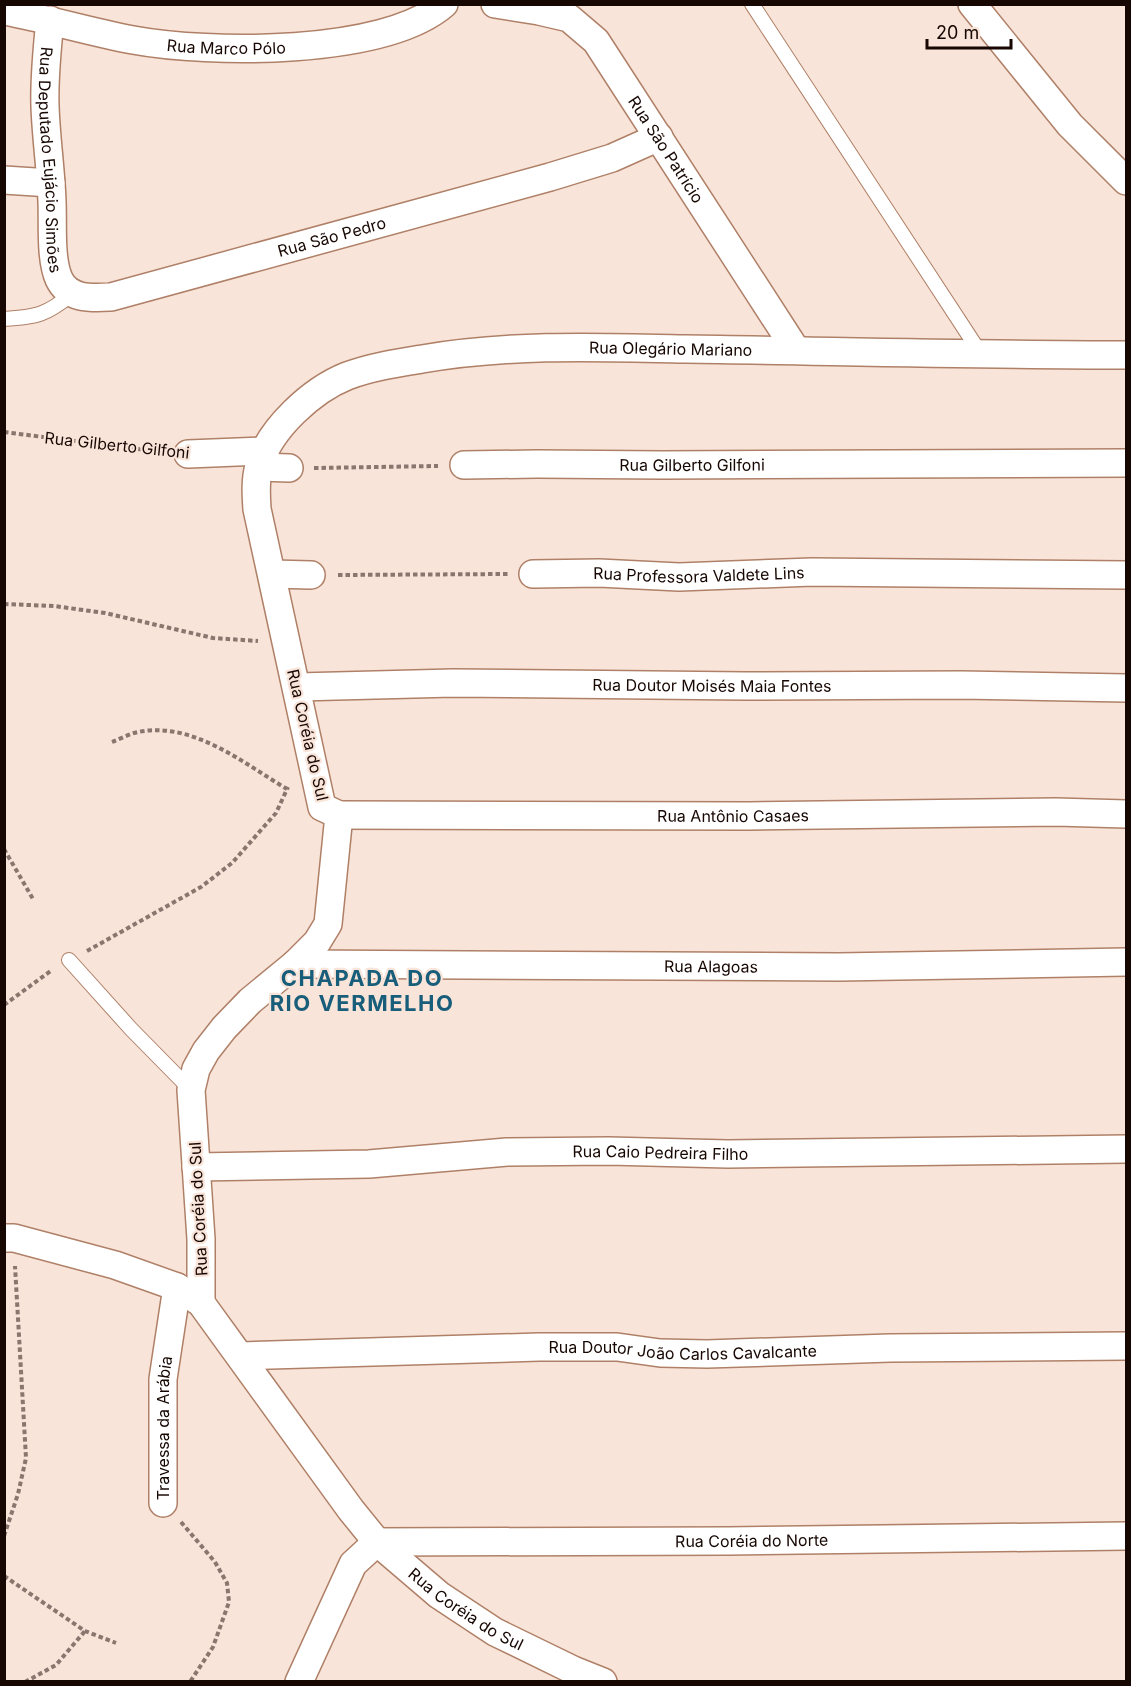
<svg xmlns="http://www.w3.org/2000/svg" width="1131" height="1686" font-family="Inter,sans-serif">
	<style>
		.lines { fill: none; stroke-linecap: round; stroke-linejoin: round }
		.service-casing { stroke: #af8067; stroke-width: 16 }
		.minor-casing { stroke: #af8067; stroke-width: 30 }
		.path { stroke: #89766e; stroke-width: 4; stroke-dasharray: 4.5 3; stroke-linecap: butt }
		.service { stroke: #fff; stroke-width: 14 }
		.minor { stroke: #fff; stroke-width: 27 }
		.labels { text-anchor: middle; stroke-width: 4.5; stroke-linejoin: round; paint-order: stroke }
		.street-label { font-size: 16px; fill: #170702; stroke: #f9e4d9 }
		.district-label { font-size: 22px; font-weight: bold; letter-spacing: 1.5px; fill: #185e7a; stroke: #f9e4d9 }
	</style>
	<rect width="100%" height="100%" fill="#f9e4d9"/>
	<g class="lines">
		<defs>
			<g id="service">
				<path d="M752,4L981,354"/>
				<path d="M4,319C37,317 46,315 72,294"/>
				<path d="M69,960L131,1029L191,1090"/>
			</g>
			<g id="minor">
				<path id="s1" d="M495,4L539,11L569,18L596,41L796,350"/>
				<path d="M972,4L1070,125L1126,181"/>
				<path id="s2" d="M4,11C48,19 90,32 133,40C209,54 384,56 444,4"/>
				<path id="s3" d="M50,20C47,49 44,78 45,106C46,138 51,170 52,202C53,224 50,259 59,279C69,300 92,298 111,297L550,177L612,158L659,137"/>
				<path d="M4,180L51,183"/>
				<path d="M188,454L265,451"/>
				<path id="s4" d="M464,465L537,464L662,465L1126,463"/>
				<path d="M259,467L289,468"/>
				<path d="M272,574L311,575"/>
				<path id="s5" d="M533,574L599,573L679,577L812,572L1126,575"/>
				<path id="s6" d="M298,687L453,683L745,686L961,685L1126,688"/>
				<path id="s7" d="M339,815L749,816L1056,812L1126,814"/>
				<path id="s8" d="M295,964L839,967L1126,962"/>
				<path id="s9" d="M196,1167L369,1164L507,1152L609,1151L728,1154L1126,1149"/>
				<path id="s10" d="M4,1238H14L115,1265L177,1287L201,1303L351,1510L377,1542L439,1595L495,1632L573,1670L603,1682"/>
				<path id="s11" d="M201,1303V1239L191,1090L196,1069L206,1051L224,1028L250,1001L295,964L317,942L328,924L339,815L322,807L257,509C256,495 255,480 259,466C269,429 312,390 347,376C371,367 397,363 422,359C509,344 597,347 685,349C832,351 979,355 1126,355"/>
				<path id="s12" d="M241,1356L539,1347H617L660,1353L707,1354L890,1348L1126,1346"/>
				<path id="s13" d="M163,1503V1379L177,1287"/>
				<path id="s14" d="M299,1682L353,1564L377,1542L728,1541L1126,1536"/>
			</g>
		</defs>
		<!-- service casing -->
		<use href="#service" class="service-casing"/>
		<!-- minor casing -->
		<use href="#minor" class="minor-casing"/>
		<!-- path -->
		<g class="path">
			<path d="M4,432L161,452"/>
			<path d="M314,468L438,466"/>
			<path d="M338,575L508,574"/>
			<path d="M4,604L54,606L105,613L213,638L258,641"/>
			<path d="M112,742C120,739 129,734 138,732C193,721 243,763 287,789"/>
			<path d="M4,849L33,899"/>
			<path d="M87,951L201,887L232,863L276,813L288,787"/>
			<path d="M4,1005L52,970"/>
			<path d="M181,1522L215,1562L227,1583L229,1602L213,1647L190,1682"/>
			<path d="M4,1536L18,1494L26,1458L15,1266"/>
			<path d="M4,1576L85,1631L116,1643"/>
			<path d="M25,1682L56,1665L85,1631"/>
		</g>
		<!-- service -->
		<use href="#service" class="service"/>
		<!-- minor -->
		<use href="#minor" class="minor"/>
	</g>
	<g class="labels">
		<!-- street labels -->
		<g class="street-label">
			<text dy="6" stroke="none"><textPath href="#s2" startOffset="226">Rua Marco Pólo</textPath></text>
			<text dy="6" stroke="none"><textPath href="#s1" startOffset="240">Rua São Patrício</textPath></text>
			<text dy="6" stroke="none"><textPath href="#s3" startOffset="140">Rua Deputado Eujácio Simões</textPath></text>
			<text dy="6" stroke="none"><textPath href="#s3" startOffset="548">Rua São Pedro</textPath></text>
			<text dy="6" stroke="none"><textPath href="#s11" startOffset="1365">Rua Olegário Mariano</textPath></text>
			<text transform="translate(117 445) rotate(6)" y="6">Rua Gilberto Gilfoni</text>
			<text dy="6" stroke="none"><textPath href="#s4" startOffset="228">Rua Gilberto Gilfoni</textPath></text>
			<text dy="6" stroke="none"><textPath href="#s5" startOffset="166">Rua Professora Valdete Lins</textPath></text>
			<text dy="6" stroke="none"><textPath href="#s6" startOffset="414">Rua Doutor Moisés Maia Fontes</textPath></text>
			<text transform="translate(308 735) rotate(77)" y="6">Rua Coréia do Sul</text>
			<text dy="6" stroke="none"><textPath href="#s7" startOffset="394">Rua Antônio Casaes</textPath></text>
			<text dy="6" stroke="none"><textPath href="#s8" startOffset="416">Rua Alagoas</textPath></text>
			<text dy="6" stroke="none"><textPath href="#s9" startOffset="465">Rua Caio Pedreira Filho</textPath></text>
			<text transform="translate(198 1209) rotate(-93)" y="6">Rua Coréia do Sul</text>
			<text dy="6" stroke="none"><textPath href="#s12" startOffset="442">Rua Doutor João Carlos Cavalcante</textPath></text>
			<text dy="6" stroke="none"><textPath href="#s13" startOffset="75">Travessa da Arábia</textPath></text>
			<text dy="6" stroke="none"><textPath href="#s14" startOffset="537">Rua Coréia do Norte</textPath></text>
			<text dy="6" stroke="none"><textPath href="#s10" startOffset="618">Rua Coréia do Sul</textPath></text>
		</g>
		<!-- district labels -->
		<g class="district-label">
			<text x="362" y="986">CHAPADA DO<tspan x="362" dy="25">RIO VERMELHO</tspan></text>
		</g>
	</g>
	<!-- border -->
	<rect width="1131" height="1686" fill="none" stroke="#170702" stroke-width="12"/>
	<!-- scale -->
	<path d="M927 39v9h84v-9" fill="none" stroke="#170702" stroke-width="3"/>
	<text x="936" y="39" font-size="18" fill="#170702" stroke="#f9e4d9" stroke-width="4.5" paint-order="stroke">20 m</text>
</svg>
